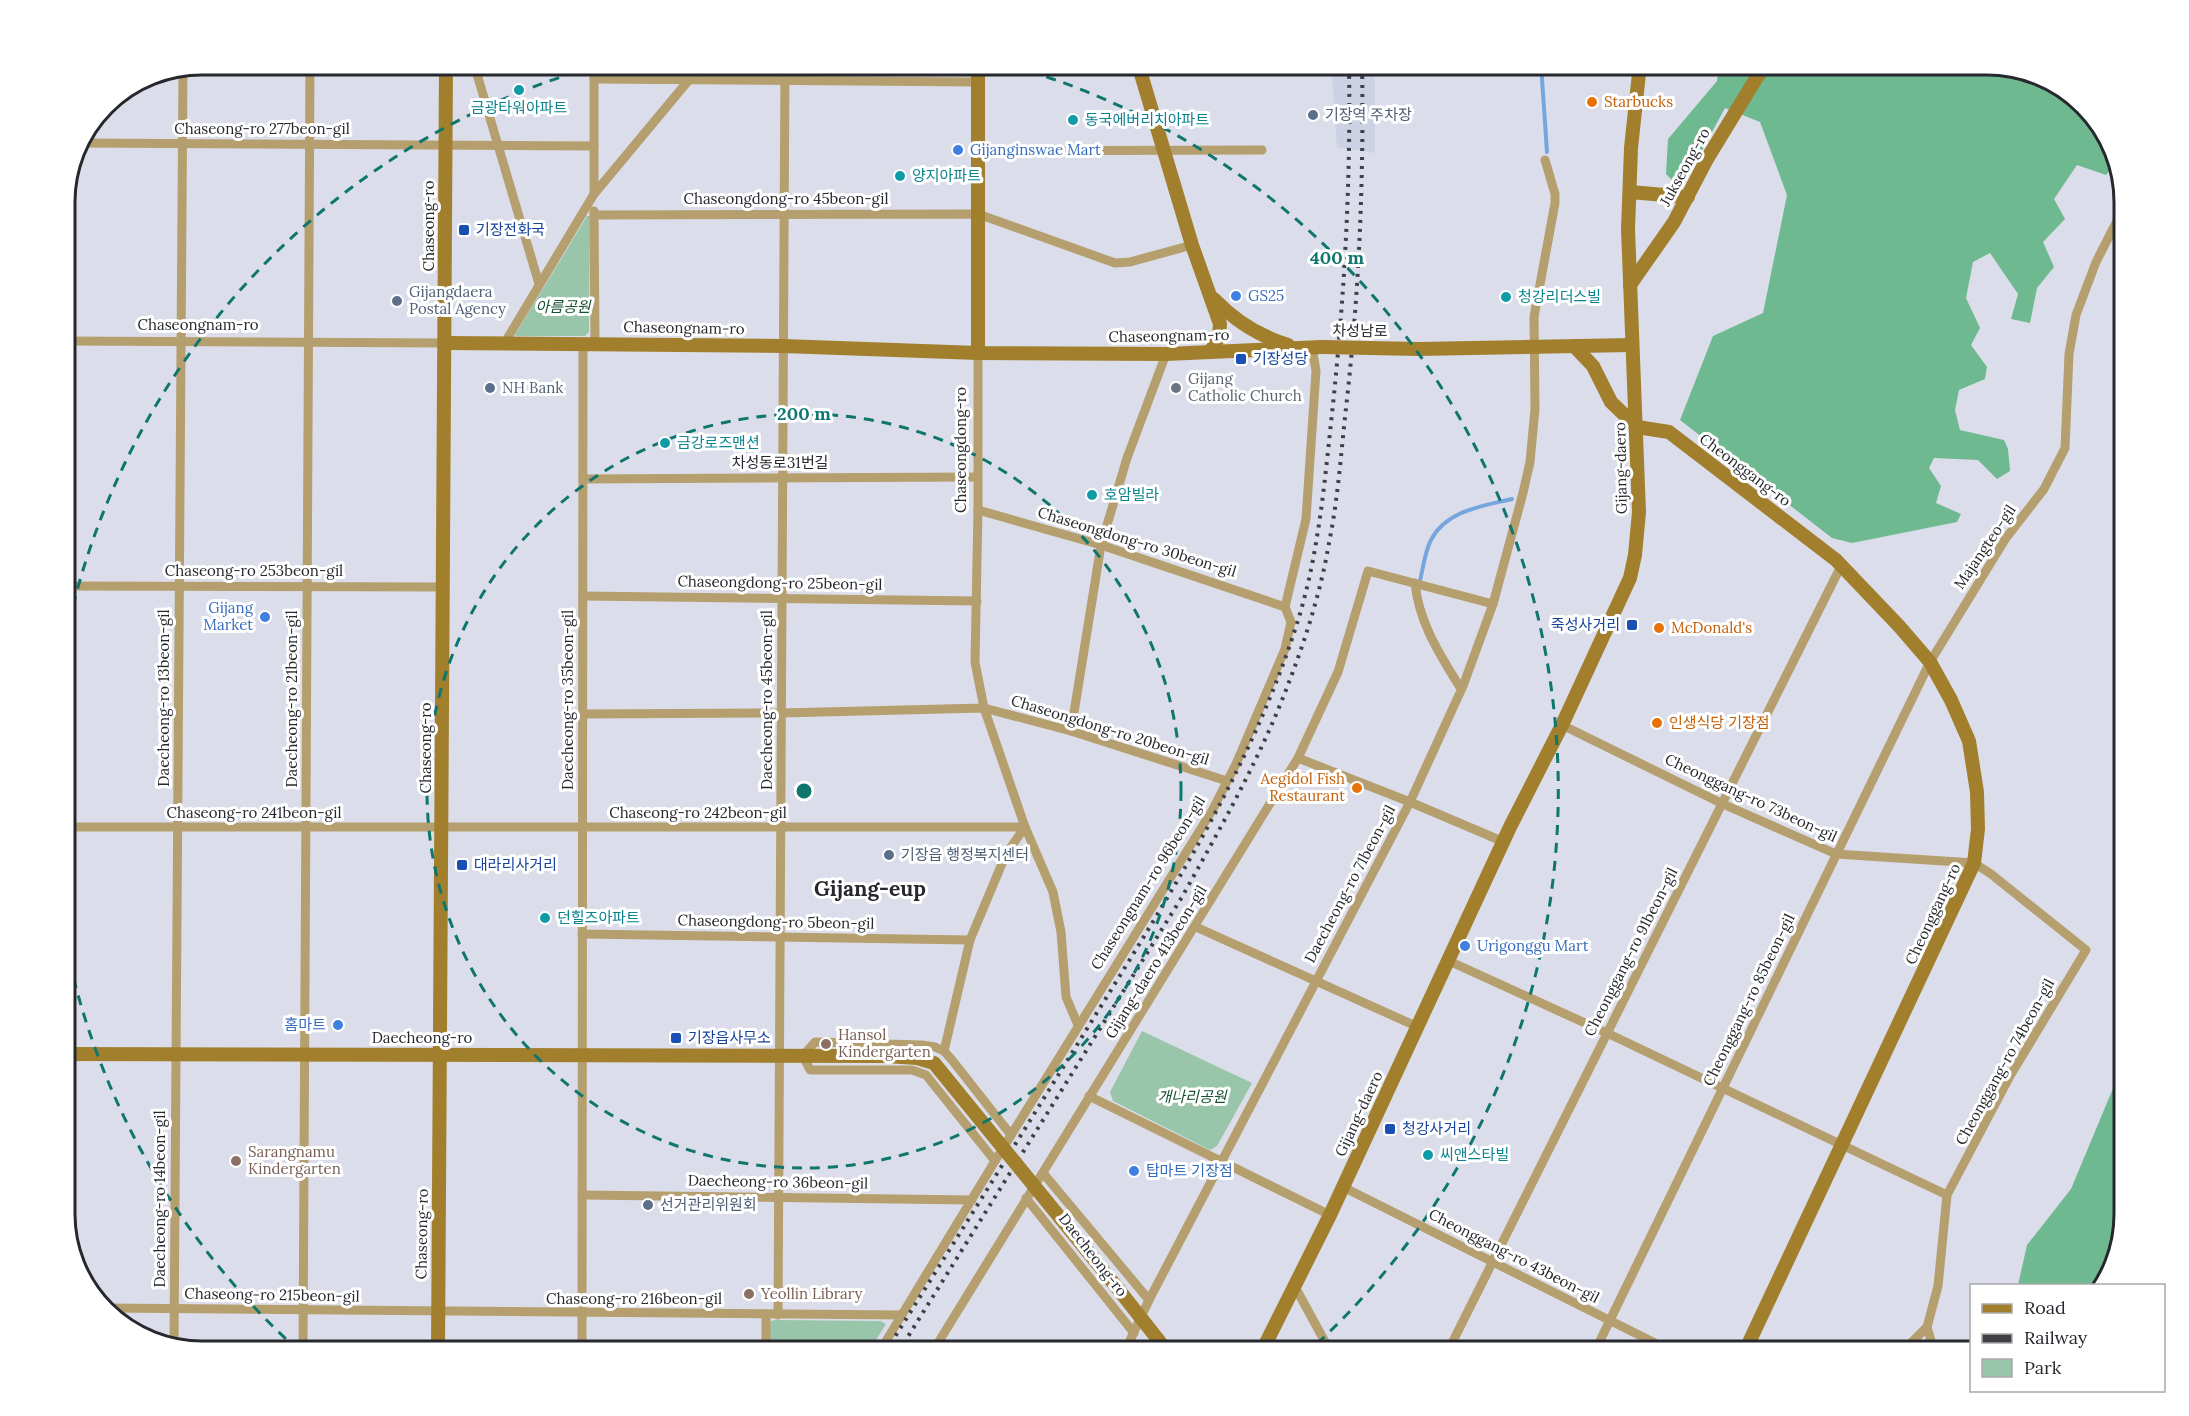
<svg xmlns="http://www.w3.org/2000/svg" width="2189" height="1416" font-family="Lora,'Noto Sans KR',serif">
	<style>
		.built { fill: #ccd1e4 }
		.green { fill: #99c5ab }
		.forest { fill: #6fb990 }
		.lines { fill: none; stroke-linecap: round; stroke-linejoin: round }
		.stream { stroke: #76a6dd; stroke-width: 4 }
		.street { stroke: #b69f6e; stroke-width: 9 }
		.secondary { stroke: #a17f2d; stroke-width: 14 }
		.rail { stroke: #3f4046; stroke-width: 4; stroke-dasharray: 3 6; stroke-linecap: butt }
		.secondary-bridge { stroke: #a17f2d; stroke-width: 14 }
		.ring { fill: none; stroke: #0f766e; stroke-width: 3; stroke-dasharray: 10 8 }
		.culture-dot { fill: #0f9aa8; stroke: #fff; stroke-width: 2 }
		.food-dot { fill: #e8710a; stroke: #fff; stroke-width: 2 }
		.service-dot { fill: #5c6f8a; stroke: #fff; stroke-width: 2 }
		.shop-dot { fill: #3f7fe0; stroke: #fff; stroke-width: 2 }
		.transit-dot { fill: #1a4fb4; stroke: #fff; stroke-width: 2 }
		.worship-dot { fill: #6b7280; stroke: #fff; stroke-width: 2 }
		.education-dot { fill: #8d6e63; stroke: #fff; stroke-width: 2 }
		.labels { text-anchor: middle; stroke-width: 6; stroke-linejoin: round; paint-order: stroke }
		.food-label { font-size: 15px; fill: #c56008; stroke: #fff; text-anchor: start }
		.culture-label { font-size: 15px; fill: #0d838f; stroke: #fff; text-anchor: start }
		.service-label { font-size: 15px; fill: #4e5e75; stroke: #fff; text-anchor: start }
		.street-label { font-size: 15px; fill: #27282d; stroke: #fff }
		.shop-label { font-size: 15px; fill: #366cbe; stroke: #fff; text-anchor: start }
		.transit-label { font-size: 15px; fill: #164399; stroke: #fff; text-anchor: start }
		.park-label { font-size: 15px; font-style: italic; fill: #175035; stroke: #fff }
		.worship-label { font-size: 15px; fill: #5b616d; stroke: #fff; text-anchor: start }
		.education-label { font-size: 15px; fill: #785e54; stroke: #fff; text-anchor: start }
		.district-label { font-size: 21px; font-weight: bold; fill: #27282d; stroke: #fff }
		.rim { fill: none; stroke: #27282d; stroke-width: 3 }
		.centre { fill: #0f766e; stroke: #fff; stroke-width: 3 }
		.ring-label { font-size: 18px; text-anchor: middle; font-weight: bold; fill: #0f766e; stroke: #fff; stroke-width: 6; stroke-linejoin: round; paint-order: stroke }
	</style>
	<rect width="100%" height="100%" fill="#dbdeea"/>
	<!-- built -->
	<g class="built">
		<path d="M1331,65H1375V153L1337,147Z"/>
		<path d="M1576,65H1610L1608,76L1575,75Z"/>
	</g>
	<!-- green -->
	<g class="green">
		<path d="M587,216H590L589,332L585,336H517L515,335Z"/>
		<path d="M1142,1031L1252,1083L1217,1146L1210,1150L1113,1101L1110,1092Z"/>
		<path d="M775,1320L880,1321L886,1324L869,1351H767L768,1326L771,1321Z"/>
	</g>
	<!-- forest -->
	<g class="forest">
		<path d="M1719,65H1987L2063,87L2106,133L2115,164L2106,175L2077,165L2054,199L2065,219L2043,242L2054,267L2037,288L2030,323L2011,319L2018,294L1990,253L1973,262L1966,298L1980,328L1971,345L1987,367L1985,379L1959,390L1955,410L1960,430L2004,440L2008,449L2010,471L1997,479L1978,460L1934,458L1929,468L1941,486L1936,503L1961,514L1957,522L1852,543L1832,538L1680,420L1713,336L1763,313L1787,195L1760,122L1725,108L1681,189L1666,174L1668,139L1717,81Z"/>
		<path d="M2124,1062V1215L2103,1285H2018L2027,1245L2071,1189Z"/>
	</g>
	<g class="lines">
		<!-- stream -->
		<g class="stream">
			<path d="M1541,64L1547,152"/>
			<path d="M1420,581C1423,568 1425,551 1431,540C1446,510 1484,506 1512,499"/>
		</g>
		<!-- street -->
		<g class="street">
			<path d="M474,64L539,284"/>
			<path d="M594,79L978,82"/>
			<path d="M79,143L594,146"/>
			<path d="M978,151L1262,150"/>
			<path d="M594,194V64"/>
			<path d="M594,211L595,344"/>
			<path d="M594,215L978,214L1115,263L1130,262L1192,245"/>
			<path d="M65,341L445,343"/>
			<path d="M504,344L594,194L688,81L707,64"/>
			<path d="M978,353V510L975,662L984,708L1025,827L1053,892L1061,932L1066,997L1078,1025"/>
			<path d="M583,479L977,477"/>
			<path d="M978,510L1101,545L1285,607"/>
			<path d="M1415,583C1419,624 1441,656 1461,689"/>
			<path d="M65,586L443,587"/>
			<path d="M583,596L977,601"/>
			<path d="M1285,607L1306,519L1316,371L1312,347"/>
			<path d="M583,714L781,713L984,708L1071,731L1227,781"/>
			<path d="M1562,725L1723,804L1836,854L1974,863L1991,874L2086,950L2010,1076L1947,1195L1938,1286L1927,1327L1934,1351"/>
			<path d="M1071,731L1101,545L1127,458L1166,354"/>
			<path d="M1298,758L1410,802L1504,842"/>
			<path d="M65,827H1025"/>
			<path d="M1196,927L1418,1027"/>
			<path d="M582,934L970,940"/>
			<path d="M1449,961L1607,1033L1947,1195"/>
			<path d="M944,1051L970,940L1006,854L1025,827"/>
			<path d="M1089,1096L1330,1215"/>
			<path d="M995,1161L926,1075L912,1070H810L803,1056L815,1042L922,1045L935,1047L944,1051L952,1060L1011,1135"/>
			<path d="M1043,1173L1149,1300"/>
			<path d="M1343,1187L1671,1351"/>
			<path d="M582,1195L972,1200"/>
			<path d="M1026,1198L1134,1333"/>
			<path d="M1294,1285L1330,1351"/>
			<path d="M107,1308L902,1315"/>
			<path d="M766,1314V1351"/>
			<path d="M778,1315L785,64"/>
			<path d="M174,1343L183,68"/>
			<path d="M303,1351L310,64"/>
			<path d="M582,1351L583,344"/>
			<path d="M880,1351L995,1161L1213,809L1236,764L1285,649L1291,622L1285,607"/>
			<path d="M933,1351L1298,758L1338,672L1368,571L1493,604"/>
			<path d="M1125,1351L1149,1300L1410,802L1463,686L1493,604L1523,493L1530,462L1535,409L1534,317L1555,203V194L1545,160"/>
			<path d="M1448,1351L1841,566"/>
			<path d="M1595,1351L1930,662L2006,538L2044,489L2065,448L2069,354L2076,315L2096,262L2124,207"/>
			<path d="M1907,1351L1911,1343L1927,1327"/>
		</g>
		<!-- secondary -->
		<g class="secondary">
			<path d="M1138,64L1192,245L1220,324L1219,337L1210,352"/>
			<path d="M1630,192L1688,197"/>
			<path d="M1630,285L1674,222L1707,159L1757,77L1767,64"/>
			<path d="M1214,299C1235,321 1259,336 1288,345"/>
			<path d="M445,343L783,346L978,353L1166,354L1322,347"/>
			<path d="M1574,346L1593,366L1611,402L1637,427"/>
			<path d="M1418,349L1632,345"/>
			<path d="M978,353V64"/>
			<path d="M1637,427L1669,432L1836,560L1899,626L1930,662L1951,700L1969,741L1977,792L1978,829L1974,863L1745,1351"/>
			<path d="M65,1054L885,1056"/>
			<path d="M1119,1290L1167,1351"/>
			<path d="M438,1351L446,64"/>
			<path d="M1262,1351L1330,1215L1510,827L1562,725L1630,578L1635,555L1639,512L1628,229L1631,148L1640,64"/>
		</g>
		<!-- rail -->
		<g class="rail">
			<path d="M886,1351C957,1238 1028,1124 1098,1011C1176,885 1255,760 1299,617C1318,554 1324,488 1331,423C1344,304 1351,184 1349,64"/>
			<path d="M899,1351L1182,897C1221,827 1261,757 1289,682C1306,638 1321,590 1329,543C1338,499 1341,453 1346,408C1359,294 1364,179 1362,64"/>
		</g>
		<!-- secondary-bridge -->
		<g class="secondary-bridge">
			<path d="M1322,347L1418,349"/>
			<path d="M885,1056L917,1058L934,1063L1119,1290"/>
		</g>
	</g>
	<!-- distance rings -->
	<g class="ring">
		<circle cx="804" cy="791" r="377"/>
		<path d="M299 1351A754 754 0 0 1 65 941M65 641A754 754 0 0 1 596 66M1012 66A754 754 0 0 1 1309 1351"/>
	</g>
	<!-- markers -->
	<g class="culture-dot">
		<circle cx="519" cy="90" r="6"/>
		<circle cx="1073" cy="120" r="6"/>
		<circle cx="900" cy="176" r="6"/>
		<circle cx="1506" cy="297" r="6"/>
		<circle cx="665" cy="443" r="6"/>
		<circle cx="1092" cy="495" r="6"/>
		<circle cx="545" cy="918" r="6"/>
		<circle cx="1428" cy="1155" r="6"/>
	</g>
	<g class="food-dot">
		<circle cx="1592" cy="102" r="6"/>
		<circle cx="1659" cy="628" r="6"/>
		<circle cx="1657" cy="723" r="6"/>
		<circle cx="1357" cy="788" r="6"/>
	</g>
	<g class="service-dot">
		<circle cx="1313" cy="115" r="6"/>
		<circle cx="397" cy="301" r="6"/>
		<circle cx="490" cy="388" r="6"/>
		<circle cx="889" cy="855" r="6"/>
		<circle cx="648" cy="1205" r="6"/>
	</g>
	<g class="shop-dot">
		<circle cx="958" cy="150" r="6"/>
		<circle cx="1236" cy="296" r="6"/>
		<circle cx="265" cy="617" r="6"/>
		<circle cx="1465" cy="946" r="6"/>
		<circle cx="338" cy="1025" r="6"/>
		<circle cx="1134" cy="1171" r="6"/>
	</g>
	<g class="transit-dot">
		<rect x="458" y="224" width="12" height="12" rx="3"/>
		<rect x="1235" y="353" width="12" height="12" rx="3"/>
		<rect x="1626" y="619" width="12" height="12" rx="3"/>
		<rect x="456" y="859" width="12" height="12" rx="3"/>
		<rect x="670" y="1032" width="12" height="12" rx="3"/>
		<rect x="1384" y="1123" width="12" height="12" rx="3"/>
	</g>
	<circle class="worship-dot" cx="1176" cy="388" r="6"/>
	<g class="education-dot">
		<circle cx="826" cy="1044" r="6"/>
		<circle cx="236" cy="1161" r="6"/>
		<circle cx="749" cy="1294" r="6"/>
	</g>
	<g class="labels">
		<!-- food labels -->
		<g class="food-label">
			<text x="1604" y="107">Starbucks</text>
			<text x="1671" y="633">McDonald's</text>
			<text x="1669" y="728">인생식당 기장점</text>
			<text x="1345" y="784" text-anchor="end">Aegidol Fish<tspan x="1345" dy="17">Restaurant</tspan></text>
		</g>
		<!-- culture labels -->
		<g class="culture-label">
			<text x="519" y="113" text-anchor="middle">금광타워아파트</text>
			<text x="1085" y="125">동국에버리치아파트</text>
			<text x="912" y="181">양지아파트</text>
			<text x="1518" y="302">청강리더스빌</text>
			<text x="677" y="448">금강로즈맨션</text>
			<text x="1104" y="500">호암빌라</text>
			<text x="557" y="923">던힐즈아파트</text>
			<text x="1440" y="1160">씨앤스타빌</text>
		</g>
		<!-- service labels -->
		<g class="service-label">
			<text x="1325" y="120">기장역 주차장</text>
			<text x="409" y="297">Gijangdaera<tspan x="409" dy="17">Postal Agency</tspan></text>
			<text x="502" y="393">NH Bank</text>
			<text x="901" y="860">기장읍 행정복지센터</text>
			<text x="660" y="1210">선거관리위원회</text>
		</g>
		<!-- street labels -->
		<g class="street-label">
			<text x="262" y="134">Chaseong-ro 277beon-gil</text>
			<text transform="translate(1685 167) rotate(-61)" y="5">Jukseong-ro</text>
			<text x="786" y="204">Chaseongdong-ro 45beon-gil</text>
			<text transform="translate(429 226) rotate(-90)" y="5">Chaseong-ro</text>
			<text x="198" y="330">Chaseongnam-ro</text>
			<text transform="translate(684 328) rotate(1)" y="5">Chaseongnam-ro</text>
			<text transform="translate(1360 331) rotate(1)" y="5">차성남로</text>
			<text transform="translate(1169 336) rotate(-1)" y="5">Chaseongnam-ro</text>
			<text transform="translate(961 450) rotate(-90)" y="5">Chaseongdong-ro</text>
			<text x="780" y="468">차성동로31번길</text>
			<text transform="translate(1621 468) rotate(-91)" y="5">Gijang-daero</text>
			<text transform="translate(1745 470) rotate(37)" y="5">Cheonggang-ro</text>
			<text transform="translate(1137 542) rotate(17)" y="5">Chaseongdong-ro 30beon-gil</text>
			<text transform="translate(1985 547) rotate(-56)" y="5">Majangteo-gil</text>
			<text x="254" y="576">Chaseong-ro 253beon-gil</text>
			<text transform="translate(780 583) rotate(1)" y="5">Chaseongdong-ro 25beon-gil</text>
			<text transform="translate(164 698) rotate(-90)" y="5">Daecheong-ro 13beon-gil</text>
			<text transform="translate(292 699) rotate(-90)" y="5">Daecheong-ro 21beon-gil</text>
			<text transform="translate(568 700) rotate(-90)" y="5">Daecheong-ro 35beon-gil</text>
			<text transform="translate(767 700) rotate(-90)" y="5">Daecheong-ro 45beon-gil</text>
			<text transform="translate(1110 730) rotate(17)" y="5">Chaseongdong-ro 20beon-gil</text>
			<text transform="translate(426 748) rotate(-90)" y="5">Chaseong-ro</text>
			<text transform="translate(1751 798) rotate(25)" y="5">Cheonggang-ro 73beon-gil</text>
			<text x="254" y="818">Chaseong-ro 241beon-gil</text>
			<text x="698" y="818">Chaseong-ro 242beon-gil</text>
			<text transform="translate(1148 883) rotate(-58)" y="5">Chaseongnam-ro 96beon-gil</text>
			<text transform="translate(1350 884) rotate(-62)" y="5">Daecheong-ro 71beon-gil</text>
			<text transform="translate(1933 914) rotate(-65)" y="5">Cheonggang-ro</text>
			<text transform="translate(776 922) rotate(1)" y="5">Chaseongdong-ro 5beon-gil</text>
			<text transform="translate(1631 952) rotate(-63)" y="5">Cheonggang-ro 91beon-gil</text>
			<text transform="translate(1156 962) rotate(-58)" y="5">Gijang-daero 413beon-gil</text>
			<text transform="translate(1749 1000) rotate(-64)" y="5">Cheonggang-ro 85beon-gil</text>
			<text x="422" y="1043">Daecheong-ro</text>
			<text transform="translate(2005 1062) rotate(-61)" y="5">Cheonggang-ro 74beon-gil</text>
			<text transform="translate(1359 1114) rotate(-65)" y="5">Gijang-daero</text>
			<text transform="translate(778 1182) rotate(1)" y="5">Daecheong-ro 36beon-gil</text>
			<text transform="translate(160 1199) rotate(-90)" y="5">Daecheong-ro 14beon-gil</text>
			<text transform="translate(422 1234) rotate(-89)" y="5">Chaseong-ro</text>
			<text transform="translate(1093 1255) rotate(52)" y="5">Daecheong-ro</text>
			<text transform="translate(1514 1256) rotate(27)" y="5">Cheonggang-ro 43beon-gil</text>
			<text transform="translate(272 1295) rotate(1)" y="5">Chaseong-ro 215beon-gil</text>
			<text x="634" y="1304">Chaseong-ro 216beon-gil</text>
		</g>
		<!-- shop labels -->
		<g class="shop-label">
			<text x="970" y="155">Gijanginswae Mart</text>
			<text x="1248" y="301">GS25</text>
			<text x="253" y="613" text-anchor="end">Gijang<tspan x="253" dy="17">Market</tspan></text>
			<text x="1477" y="951">Urigonggu Mart</text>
			<text x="326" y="1030" text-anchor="end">홈마트</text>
			<text x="1146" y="1176">탑마트 기장점</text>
		</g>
		<!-- transit labels -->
		<g class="transit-label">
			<text x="476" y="235">기장전화국</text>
			<text x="1253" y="364">기장성당</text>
			<text x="1620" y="630" text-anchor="end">죽성사거리</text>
			<text x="474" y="870">대라리사거리</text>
			<text x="688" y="1043">기장읍사무소</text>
			<text x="1402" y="1134">청강사거리</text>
		</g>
		<!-- park labels -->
		<g class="park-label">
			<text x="563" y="312">아름공원</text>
			<text x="1192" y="1102">개나리공원</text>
		</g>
		<!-- worship labels -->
		<g class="worship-label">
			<text x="1188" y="384">Gijang<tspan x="1188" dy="17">Catholic Church</tspan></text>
		</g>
		<!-- education labels -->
		<g class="education-label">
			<text x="838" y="1040">Hansol<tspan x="838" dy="17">Kindergarten</tspan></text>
			<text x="248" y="1157">Sarangnamu<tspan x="248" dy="17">Kindergarten</tspan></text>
			<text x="761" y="1299">Yeollin Library</text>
		</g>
		<!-- district labels -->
		<g class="district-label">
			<text x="870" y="896">Gijang-eup</text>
		</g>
	</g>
	<!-- crop -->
	<path d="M0 0H2189V1416H0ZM202 75H1987A127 127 0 0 1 2114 202V1214A127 127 0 0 1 1987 1341H202A127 127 0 0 1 75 1214V202A127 127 0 0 1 202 75Z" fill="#fff" fill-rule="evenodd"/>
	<path class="rim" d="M202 75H1987A127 127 0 0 1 2114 202V1214A127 127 0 0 1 1987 1341H202A127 127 0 0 1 75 1214V202A127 127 0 0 1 202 75Z"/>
	<circle cx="804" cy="791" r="9" class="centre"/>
	<g class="ring-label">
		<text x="1337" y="264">400 m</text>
		<text x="804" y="420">200 m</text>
	</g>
	<!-- legend -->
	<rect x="1970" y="1284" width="195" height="108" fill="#ffffff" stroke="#a9a9ab" stroke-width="1.5"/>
	<rect x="1982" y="1304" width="30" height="9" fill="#a17f2d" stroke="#a9a9ab" stroke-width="1.5"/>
	<text x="2024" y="1314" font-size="18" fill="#27282d">Road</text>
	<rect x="1982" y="1334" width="30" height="9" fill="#3f4046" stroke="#a9a9ab" stroke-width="1.5"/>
	<text x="2024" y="1344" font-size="18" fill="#27282d">Railway</text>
	<rect x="1982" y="1359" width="30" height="18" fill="#99c5ab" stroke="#a9a9ab" stroke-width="1.5"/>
	<text x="2024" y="1374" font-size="18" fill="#27282d">Park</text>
</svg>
